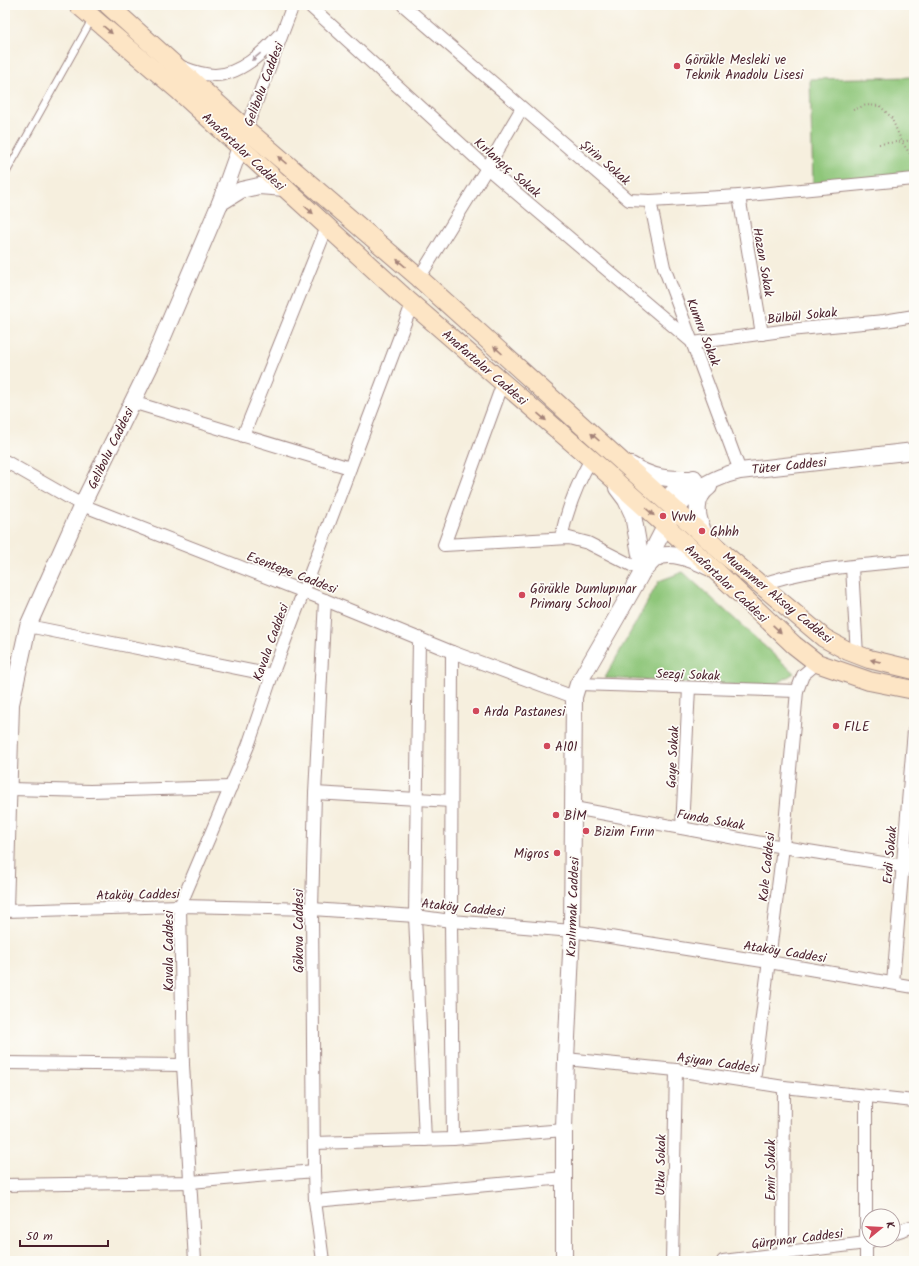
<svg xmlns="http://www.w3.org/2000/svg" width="919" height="1266" font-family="Kalam,sans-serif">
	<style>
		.green { fill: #8ec679; stroke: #6c7252 }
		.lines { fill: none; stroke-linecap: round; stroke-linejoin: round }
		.service-casing { stroke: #a08784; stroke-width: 8 }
		.minor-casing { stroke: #a08784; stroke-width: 14 }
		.tertiary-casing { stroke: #a08784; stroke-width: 18 }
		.secondary-casing { stroke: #a08784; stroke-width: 20 }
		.path { stroke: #a08784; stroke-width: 2; stroke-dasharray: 1 3; stroke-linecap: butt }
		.service { stroke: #fff; stroke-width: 6 }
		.minor { stroke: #fff; stroke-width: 12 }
		.tertiary { stroke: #fff; stroke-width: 16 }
		.secondary { stroke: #fde5c5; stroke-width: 18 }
		.oneway { fill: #a48278 }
		.oneway2 { fill: #ae9aa0 }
		.poi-dot { fill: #d1495b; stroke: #fdfcf7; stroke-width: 1.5 }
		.labels { text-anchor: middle; stroke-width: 3.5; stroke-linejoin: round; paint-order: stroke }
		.poi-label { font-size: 13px; fill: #4a1f2b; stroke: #fdfcf7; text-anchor: start }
		.street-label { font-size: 13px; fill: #4a1f2b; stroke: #fdfcf7 }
	</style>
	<rect width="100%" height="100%" fill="#fdfcf7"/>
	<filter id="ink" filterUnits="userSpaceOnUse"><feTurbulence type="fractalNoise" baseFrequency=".025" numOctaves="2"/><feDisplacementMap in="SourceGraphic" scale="8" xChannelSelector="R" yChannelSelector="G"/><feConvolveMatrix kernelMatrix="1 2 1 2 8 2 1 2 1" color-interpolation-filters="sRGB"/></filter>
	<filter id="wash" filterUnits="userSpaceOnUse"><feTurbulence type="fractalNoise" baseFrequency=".012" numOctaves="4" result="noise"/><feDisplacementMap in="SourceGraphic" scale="16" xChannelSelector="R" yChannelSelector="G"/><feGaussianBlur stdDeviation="0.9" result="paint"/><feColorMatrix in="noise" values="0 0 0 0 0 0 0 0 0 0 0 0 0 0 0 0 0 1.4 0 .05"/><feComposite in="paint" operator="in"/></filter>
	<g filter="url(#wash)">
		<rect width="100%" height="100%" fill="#f6efde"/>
		<!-- green -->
		<g class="green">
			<path d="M914,77V173L813,185L810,79Z"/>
			<path d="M683,572L794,673L772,687L605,678L659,581Z"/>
		</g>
	</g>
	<g filter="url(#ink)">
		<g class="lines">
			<defs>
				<path id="service" d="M5,175L92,19"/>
				<g id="minor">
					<path d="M309,5L487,168L693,343L789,330L884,321L914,316"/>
					<path d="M403,5L629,200L650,201L739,196L914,179"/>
					<path d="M182,67C192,71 203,75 215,75C239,75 264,52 279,35"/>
					<path d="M246,129L293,5"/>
					<path d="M739,196L762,334"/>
					<path d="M650,201L664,267L740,471"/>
					<path d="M419,278L487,168L522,108"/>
					<path d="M503,383L444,545L569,538L588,543L643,571"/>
					<path d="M132,402L350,468"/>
					<path d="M243,436L327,227"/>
					<path d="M5,461L82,505L325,600L452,652L574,697"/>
					<path d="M561,538C567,509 577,484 591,459"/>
					<path d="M852,567L857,655"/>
					<path d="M760,585C809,567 862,566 914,560"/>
					<path d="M28,626L272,675"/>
					<path d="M419,638L415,916L425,1140"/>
					<path d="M452,652L451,921L453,1139"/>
					<path d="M578,684L797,691"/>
					<path d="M10,789L90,791L231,787"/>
					<path d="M315,793L451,801"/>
					<path d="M574,808L783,847L914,868"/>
					<path d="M682,828L689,688"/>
					<path d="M5,911L180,906L312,909L415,916L451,921L572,931L769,962L914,987"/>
					<path d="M893,983L914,730"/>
					<path d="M566,1059L676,1070L784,1087L914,1101"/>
					<path d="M5,1063L183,1065"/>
					<path d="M754,1081L783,847L797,691L803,675L817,663"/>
					<path d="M866,1096V1261"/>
					<path d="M314,1143L453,1139L564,1130"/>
					<path d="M5,1185L191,1182L314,1171"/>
					<path d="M315,1201L564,1178"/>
					<path d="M893,1233L914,1226"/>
					<path d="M783,1253L784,1087"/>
					<path d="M195,1261L183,1065L180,906L248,746L272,675L412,304"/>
					<path d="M323,1261L315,1201L314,1171L312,909L315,793L325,600"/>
					<path d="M672,1261L676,1070"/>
					<path d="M723,1261L866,1243L873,1240"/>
				</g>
				<g id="tertiary">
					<path d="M220,203L241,190L259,186L285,188"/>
					<path d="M631,465C654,479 667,479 693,479"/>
					<path d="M617,488L626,500L633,515L643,571"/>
					<path d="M666,500L677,488L694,478"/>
					<path d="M706,538C698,520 691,500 709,487"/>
					<path d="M646,568C649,565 652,561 655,559C668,549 695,560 708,567"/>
					<path d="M5,909L11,704L28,626L82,505L154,358L220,203L244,136"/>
					<path d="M564,1261V1130L566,1059L572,931L574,697L578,684C599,648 620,612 640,576C655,549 666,516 689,496C705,483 721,475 740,471L914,451"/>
				</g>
				<g id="secondary">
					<path d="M78,5L180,92L403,296L591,459L718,573L794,645L817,663L869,681L914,690"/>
					<path d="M108,5L246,129L419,278L724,554L824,638L848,651L869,659L914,670"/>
				</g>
			</defs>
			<!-- service casing -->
			<use href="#service" class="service-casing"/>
			<!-- minor casing -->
			<use href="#minor" class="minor-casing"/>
			<!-- tertiary casing -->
			<use href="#tertiary" class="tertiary-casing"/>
			<!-- secondary casing -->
			<use href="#secondary" class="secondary-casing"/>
			<!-- path -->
			<g class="path">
				<path d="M853,110L866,105L880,106L891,117L902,142L914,160"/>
				<path d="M879,144L914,140"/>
			</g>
			<!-- service -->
			<use href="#service" class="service"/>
			<!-- minor -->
			<use href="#minor" class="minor"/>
			<!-- tertiary -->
			<use href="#tertiary" class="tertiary"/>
			<!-- secondary -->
			<use href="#secondary" class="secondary"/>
		</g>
		<!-- one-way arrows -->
		<defs><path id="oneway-solid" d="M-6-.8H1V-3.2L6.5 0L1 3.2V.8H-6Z"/></defs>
		<g class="oneway">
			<use href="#oneway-solid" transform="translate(108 30) rotate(41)"/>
			<use href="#oneway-solid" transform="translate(282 160) rotate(-139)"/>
			<use href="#oneway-solid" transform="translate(309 210) rotate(42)"/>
			<use href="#oneway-solid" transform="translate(401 263) rotate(-139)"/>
			<use href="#oneway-solid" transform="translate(498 350) rotate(-138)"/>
			<use href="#oneway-solid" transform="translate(542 417) rotate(41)"/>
			<use href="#oneway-solid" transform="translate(595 437) rotate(-138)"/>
			<use href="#oneway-solid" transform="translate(650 512) rotate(42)"/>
			<use href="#oneway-solid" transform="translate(777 629) rotate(43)"/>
			<use href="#oneway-solid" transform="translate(876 661) rotate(-167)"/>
		</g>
		<use class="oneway2" href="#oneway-solid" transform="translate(256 57) rotate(141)"/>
	</g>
	<!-- markers -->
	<g class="poi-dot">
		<circle cx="677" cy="66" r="4"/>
		<circle cx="663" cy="516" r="4"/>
		<circle cx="702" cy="531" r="4"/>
		<circle cx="522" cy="595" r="4"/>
		<circle cx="476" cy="711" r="4"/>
		<circle cx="836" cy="726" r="4"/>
		<circle cx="547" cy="746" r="4"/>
		<circle cx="556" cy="815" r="4"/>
		<circle cx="586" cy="831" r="4"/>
		<circle cx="557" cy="853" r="4"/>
	</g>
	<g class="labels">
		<!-- poi labels -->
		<g class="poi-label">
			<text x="685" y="64">Görükle Mesleki ve<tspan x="685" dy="15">Teknik Anadolu Lisesi</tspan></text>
			<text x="671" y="521">Vvvh</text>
			<text x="710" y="536">Ghhh</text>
			<text x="530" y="593">Görükle Dumlupınar<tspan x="530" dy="15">Primary School</tspan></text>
			<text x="484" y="716">Arda Pastanesi</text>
			<text x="844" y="731">FILE</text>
			<text x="555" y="751">A101</text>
			<text x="564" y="820">BİM</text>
			<text x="594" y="836">Bizim Fırın</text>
			<text x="549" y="858" text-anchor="end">Migros</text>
		</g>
		<!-- street labels -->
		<g class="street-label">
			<text transform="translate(263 84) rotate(-69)" y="5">Gelibolu Caddesi</text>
			<text transform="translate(244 151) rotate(43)" y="5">Anafartalar Caddesi</text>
			<text transform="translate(606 162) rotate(41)" y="5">Şirin Sokak</text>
			<text transform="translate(508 167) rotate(41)" y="5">Kırlangıç Sokak</text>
			<text transform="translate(764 262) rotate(80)" y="5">Hazan Sokak</text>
			<text transform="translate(802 315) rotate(-6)" y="5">Bülbül Sokak</text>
			<text transform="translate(704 332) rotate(69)" y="5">Kumru Sokak</text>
			<text transform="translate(485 367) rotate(41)" y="5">Anafartalar Caddesi</text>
			<text transform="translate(110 448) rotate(-64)" y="5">Gelibolu Caddesi</text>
			<text transform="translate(789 465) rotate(-6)" y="5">Tüter Caddesi</text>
			<text transform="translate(292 572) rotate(21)" y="5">Esentepe Caddesi</text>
			<text transform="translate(727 583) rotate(43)" y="5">Anafartalar Caddesi</text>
			<text transform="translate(778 597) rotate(39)" y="5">Muammer Aksoy Caddesi</text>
			<text transform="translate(270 642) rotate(-70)" y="5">Kavala Caddesi</text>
			<text transform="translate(688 674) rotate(2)" y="5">Sezgi Sokak</text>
			<text transform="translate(672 757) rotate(-87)" y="5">Gaye Sokak</text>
			<text transform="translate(711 819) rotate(10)" y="5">Funda Sokak</text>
			<text transform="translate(889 855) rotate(-85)" y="5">Erdi Sokak</text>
			<text transform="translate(766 867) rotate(-84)" y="5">Kale Caddesi</text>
			<text transform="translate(138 894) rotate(-1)" y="5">Ataköy Caddesi</text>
			<text transform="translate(463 907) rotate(6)" y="5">Ataköy Caddesi</text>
			<text transform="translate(572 907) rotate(-88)" y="5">Kızılırmak Caddesi</text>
			<text transform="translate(298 931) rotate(-90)" y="5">Gökova Caddesi</text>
			<text transform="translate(168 951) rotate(-90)" y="5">Kavala Caddesi</text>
			<text transform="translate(785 951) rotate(9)" y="5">Ataköy Caddesi</text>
			<text transform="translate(718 1062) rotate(8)" y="5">Aşiyan Caddesi</text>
			<text transform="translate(660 1165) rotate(-89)" y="5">Utku Sokak</text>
			<text transform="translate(770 1170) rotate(-90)" y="5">Emir Sokak</text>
			<text transform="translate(797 1238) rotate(-7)" y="5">Gürpınar Caddesi</text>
		</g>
	</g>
	<!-- margin -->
	<rect width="919" height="1266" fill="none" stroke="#fdfcf7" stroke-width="20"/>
	<!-- north arrow -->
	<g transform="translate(881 1228) rotate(72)"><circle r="19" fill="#fdfcf7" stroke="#b5a4a5"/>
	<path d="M0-3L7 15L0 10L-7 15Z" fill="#d1495b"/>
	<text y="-6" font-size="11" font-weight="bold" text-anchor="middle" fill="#4a1f2b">K</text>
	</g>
	<!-- scale -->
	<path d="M20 1240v6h88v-6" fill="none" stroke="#4a1f2b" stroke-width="2"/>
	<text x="26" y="1240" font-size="12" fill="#4a1f2b" stroke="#fdfcf7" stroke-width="3" paint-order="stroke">50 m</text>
</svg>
